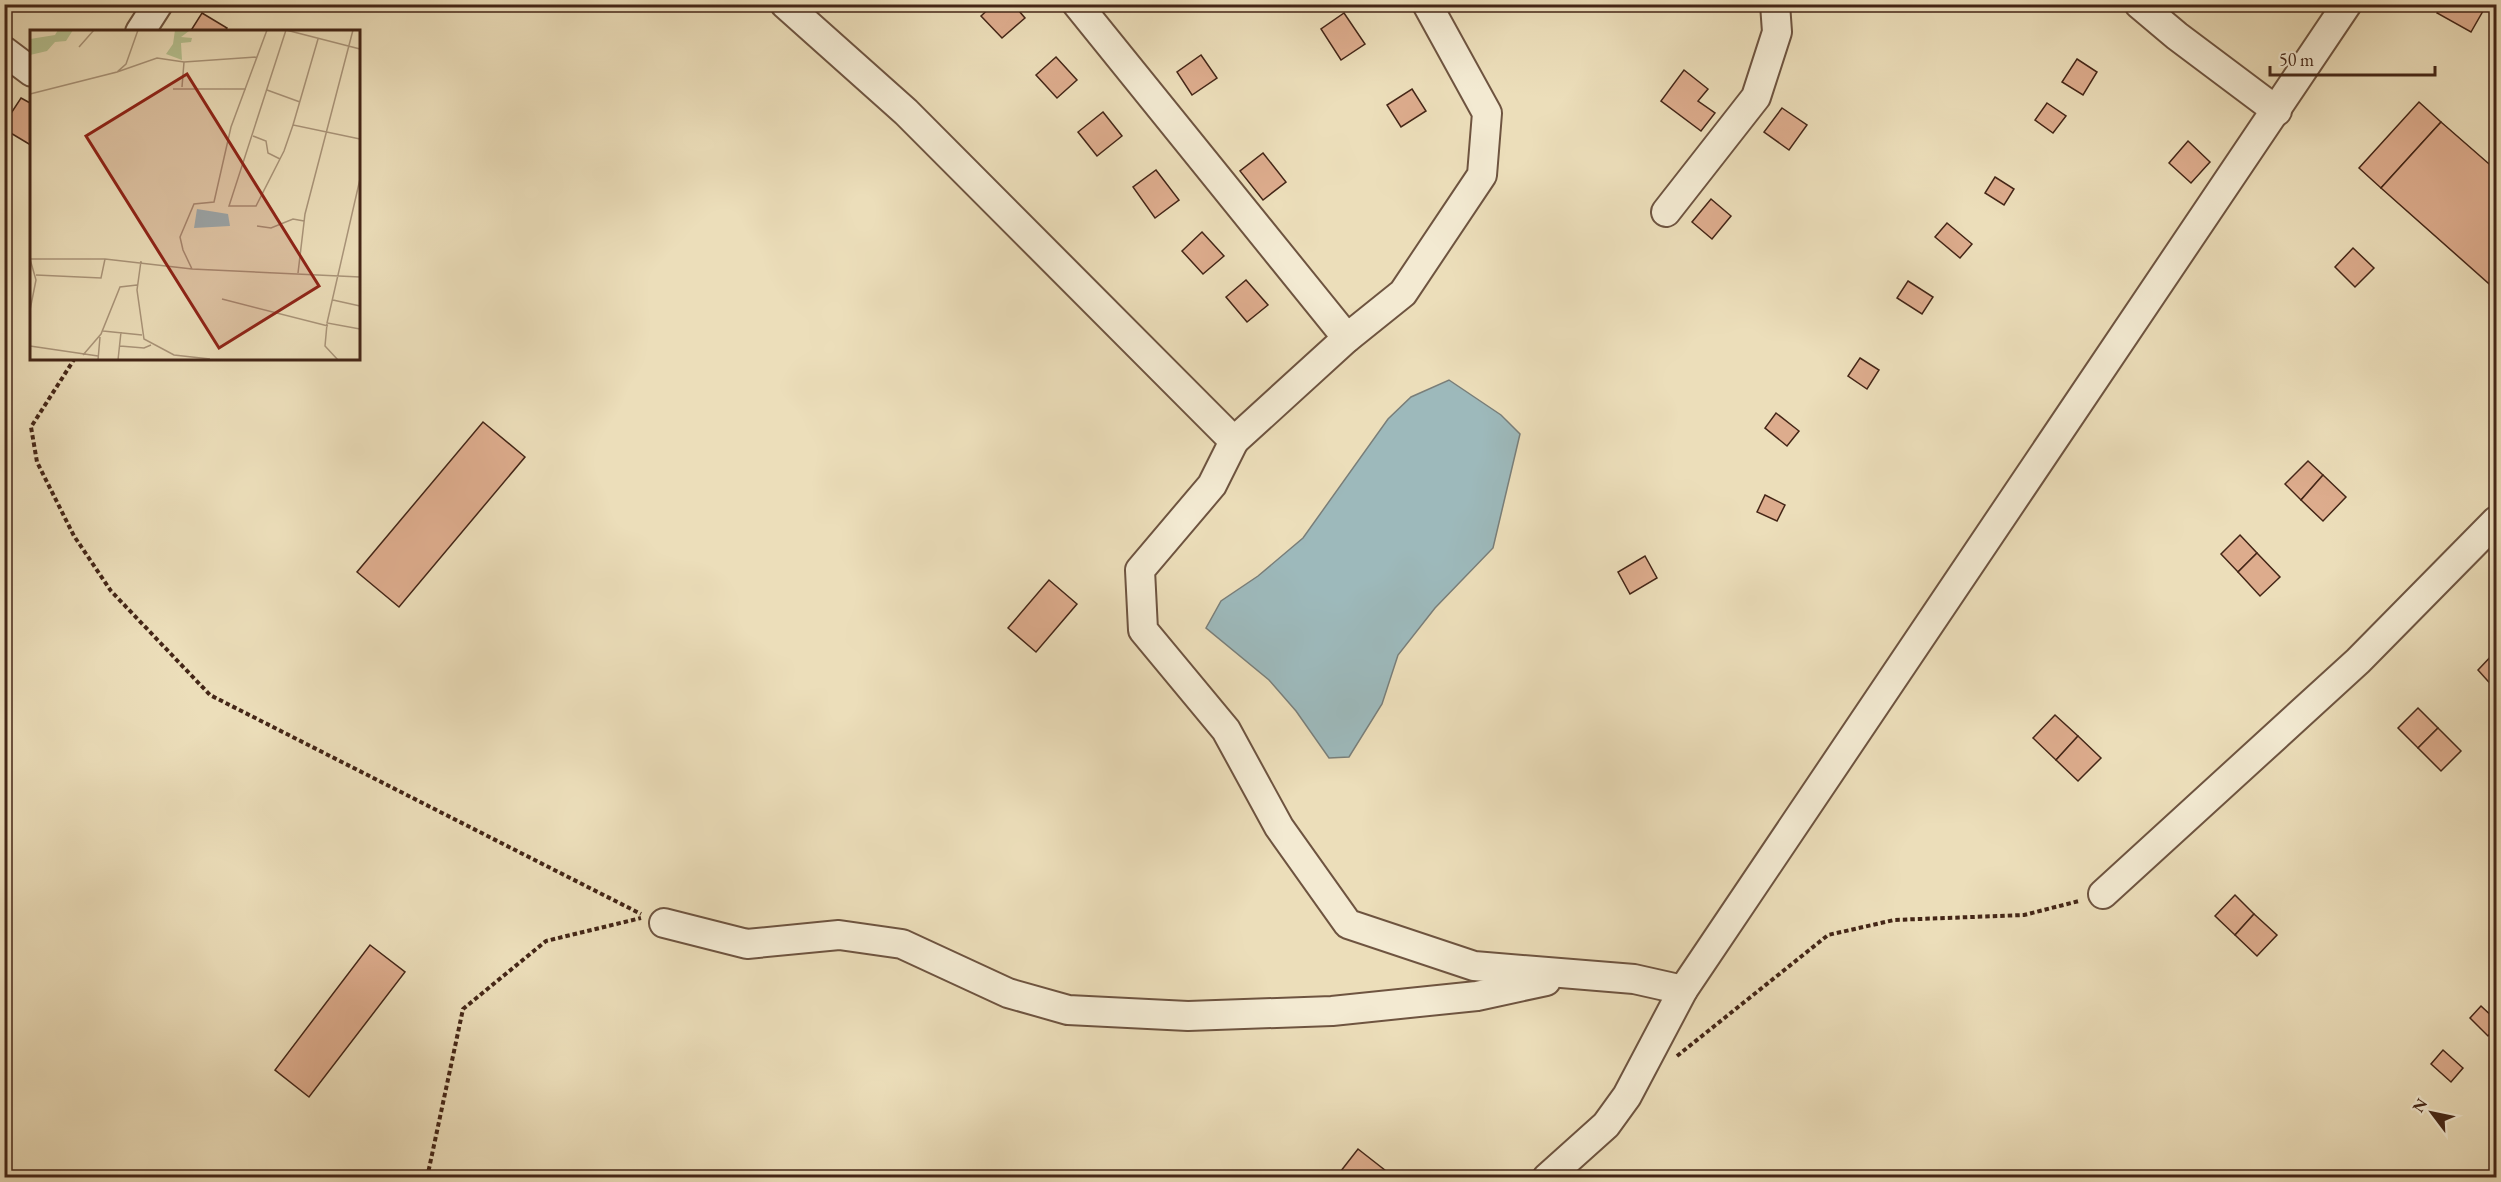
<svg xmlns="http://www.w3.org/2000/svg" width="2501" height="1182" font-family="'EB Garamond',serif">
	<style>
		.water { fill: #9db9bb; stroke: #797e79; stroke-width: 1.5 }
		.building { fill: #ddac8d; stroke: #442617; stroke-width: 1.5 }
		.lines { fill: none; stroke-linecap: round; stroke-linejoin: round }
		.minor-casing { stroke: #6e5440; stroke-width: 32 }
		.path { stroke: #442617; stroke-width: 4; stroke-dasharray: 4.5 3; stroke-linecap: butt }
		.minor { stroke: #f3ead2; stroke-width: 28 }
		.inset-road { fill: none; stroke: #a99479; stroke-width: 1.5 }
		.view { fill: #8f2418; fill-opacity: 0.15; stroke: #8f2418; stroke-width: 3 }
		.inset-edge { fill: none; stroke: #442617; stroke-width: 3 }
	</style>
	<rect width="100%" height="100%" fill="#ecdeba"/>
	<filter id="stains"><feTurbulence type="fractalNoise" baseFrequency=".00333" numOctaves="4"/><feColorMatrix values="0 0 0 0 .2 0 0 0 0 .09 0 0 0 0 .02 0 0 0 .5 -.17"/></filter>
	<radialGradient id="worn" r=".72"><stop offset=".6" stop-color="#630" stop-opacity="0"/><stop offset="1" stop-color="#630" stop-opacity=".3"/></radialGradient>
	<!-- water -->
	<path class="water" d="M1449,380L1501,415L1520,434L1493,548L1435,608L1398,655L1382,704L1349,757L1329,758L1296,711L1269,680L1206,628L1221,601L1258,576L1303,538L1388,419L1411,397Z"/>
	<!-- building -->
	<g class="building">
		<path d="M232,4H246L242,11Z"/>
		<path d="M994,4H1013L1025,18L1002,38L981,16Z"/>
		<path d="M2442,4H2487L2471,32L2437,13Z"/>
		<path d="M202,13L227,28L224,32H190Z"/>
		<path d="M1344,13L1365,44L1341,60L1321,29Z"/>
		<path d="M1201,55L1217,78L1192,95L1177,72Z"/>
		<path d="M1056,57L1077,80L1057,98L1036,75Z"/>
		<path d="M2077,59L2097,72L2083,95L2062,82Z"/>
		<path d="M1684,70L1708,89L1698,101L1715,113L1701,131L1661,101Z"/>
		<path d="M1412,89L1426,111L1401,127L1387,105Z"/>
		<path d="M21,98L32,104V141L29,144L4,129V124Z"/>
		<path d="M2419,102L2441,122L2381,188L2359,168Z"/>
		<path d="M2047,103L2066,116L2053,133L2035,120Z"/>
		<path d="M1782,108L1807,125L1789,150L1764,132Z"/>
		<path d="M1103,112L1122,136L1097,156L1078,132Z"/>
		<path d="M2441,122L2496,170V290L2381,188Z"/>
		<path d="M2188,141L2210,162L2191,183L2169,163Z"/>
		<path d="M1263,153L1286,182L1263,200L1240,171Z"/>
		<path d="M1156,170L1179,200L1155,218L1133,187Z"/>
		<path d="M1995,177L2014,189L2004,205L1985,193Z"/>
		<path d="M1711,199L1731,216L1712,239L1692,222Z"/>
		<path d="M1947,223L1972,244L1960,258L1935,237Z"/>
		<path d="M1202,232L1224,256L1203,274L1182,251Z"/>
		<path d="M2353,248L2374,268L2355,287L2335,267Z"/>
		<path d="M1246,280L1268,305L1247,322L1226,297Z"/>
		<path d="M1908,281L1933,297L1922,314L1897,298Z"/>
		<path d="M1860,358L1879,370L1867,389L1848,376Z"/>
		<path d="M1776,413L1799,431L1787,446L1765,428Z"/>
		<path d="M483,422L525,457L399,607L357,572Z"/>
		<path d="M2308,461L2323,475L2301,500L2285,484Z"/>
		<path d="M2323,475L2346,497L2323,521L2301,500Z"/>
		<path d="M1765,495L1785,505L1777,521L1757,512Z"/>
		<path d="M2240,535L2257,553L2238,572L2221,554Z"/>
		<path d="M2257,553L2280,577L2260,596L2238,572Z"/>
		<path d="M1645,556L1657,578L1630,594L1618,572Z"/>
		<path d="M1049,580L1077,604L1036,652L1008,628Z"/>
		<path d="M2496,651V687L2495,689L2478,670Z"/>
		<path d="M2418,708L2438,728L2418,748L2398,728Z"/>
		<path d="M2055,715L2078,736L2056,760L2033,738Z"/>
		<path d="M2438,728L2461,751L2441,771L2418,748Z"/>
		<path d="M2078,736L2101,758L2078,781L2056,760Z"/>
		<path d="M2235,895L2254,914L2235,935L2215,916Z"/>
		<path d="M2254,914L2277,935L2257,956L2235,935Z"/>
		<path d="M370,945L405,972L309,1097L275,1070Z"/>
		<path d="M2481,1006L2496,1020V1027L2488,1036L2470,1018Z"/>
		<path d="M2443,1050L2463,1068L2451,1082L2431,1064Z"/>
		<path d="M1358,1149L1395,1178H1339L1337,1176Z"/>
	</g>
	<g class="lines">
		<defs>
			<g id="minor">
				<path d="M785,4L906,112L1234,441L1212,485L1140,570L1143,630L1226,730L1279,827L1348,924L1474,966L1634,979L1683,990L2347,4"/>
				<path d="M1077,4L1347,338L1403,293L1482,175L1487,113L1427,4"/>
				<path d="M2139,4L2177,36L2277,111"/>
				<path d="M140,32L158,4"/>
				<path d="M4,51L32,72"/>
				<path d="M1666,212L1756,97L1777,32L1775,4"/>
				<path d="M1234,441L1347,338"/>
				<path d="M2103,894L2358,661L2496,521"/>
				<path d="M664,923L747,944L839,935L902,944L1008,993L1068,1010L1188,1016L1332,1011L1477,996L1546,981"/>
				<path d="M1547,1178L1606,1125L1627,1096L1683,990"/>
			</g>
		</defs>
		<!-- minor casing -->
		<use href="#minor" class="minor-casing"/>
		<!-- path -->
		<g class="path">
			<path d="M75,358L31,427L37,462L74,536L111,591L210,695L641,914"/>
			<path d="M1677,1056L1828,935L1894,920L2024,915L2079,901"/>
			<path d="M427,1178L463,1009L546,941L641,918"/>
		</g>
		<!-- minor -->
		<use href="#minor" class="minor"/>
	</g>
	<!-- overview -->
	<g transform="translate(30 30)">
		<rect width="330" height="330" fill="#ecdeba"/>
		<path d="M28,0H43L36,11L25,12L17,21L0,25V9L25,5ZM145,0L159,1L151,7L162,8L161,12L151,13L152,30L136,24L143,14Z" fill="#b6c291"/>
		<path d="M167,179L198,184L200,196L164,198Z" fill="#9db9bb"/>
		<path class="inset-road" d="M237,0L201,97L184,172L164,174L150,207L153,220L162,239L330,247M256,0L199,176H226L254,121L263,95M256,0L330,19M288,9L263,95L330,109M49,17L64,0M87,42L127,28L154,32L227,27M152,57L154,32M143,59H216M237,60L270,72M0,64L87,42L96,34L108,0M223,106L236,111L238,123L250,129M330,149L297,293L330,299M227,196L241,198L263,189L274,191M0,229H75L162,239M111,231L107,260L114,309L144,325L180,329M268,243L275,184L323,0M6,245L71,248L75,229M192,269L298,296M303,270L330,276M0,280L6,250L0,229M297,294L295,316L308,330M73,301L112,305M0,316L68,326M90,316L114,318L121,315M53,325L71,304L90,257L107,255M68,330L70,307M88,330L91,302"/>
		<path class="view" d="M157,44L289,256L189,318L56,106Z"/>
		<rect width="330" height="330" class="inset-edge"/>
	</g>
	<!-- margin -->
	<rect width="2501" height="1182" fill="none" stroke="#ecdeba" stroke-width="24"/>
	<rect x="6" y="6" width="2489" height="1170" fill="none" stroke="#442617" stroke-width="3"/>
	<rect x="12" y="12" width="2477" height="1158" fill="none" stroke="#442617" stroke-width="1.5"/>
	<!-- north arrow -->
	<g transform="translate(2432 1113) rotate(302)" stroke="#f3ead2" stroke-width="4.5" paint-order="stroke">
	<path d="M0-4.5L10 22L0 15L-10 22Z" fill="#442617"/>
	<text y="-9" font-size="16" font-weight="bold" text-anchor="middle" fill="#442617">N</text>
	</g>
	<!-- scale -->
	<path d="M2270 66v9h165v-9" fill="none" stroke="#442617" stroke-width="3"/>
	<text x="2279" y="66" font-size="18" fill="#442617" stroke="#f3ead2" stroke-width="4.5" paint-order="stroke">50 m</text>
	<rect width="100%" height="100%" filter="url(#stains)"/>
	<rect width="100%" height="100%" fill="url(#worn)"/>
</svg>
